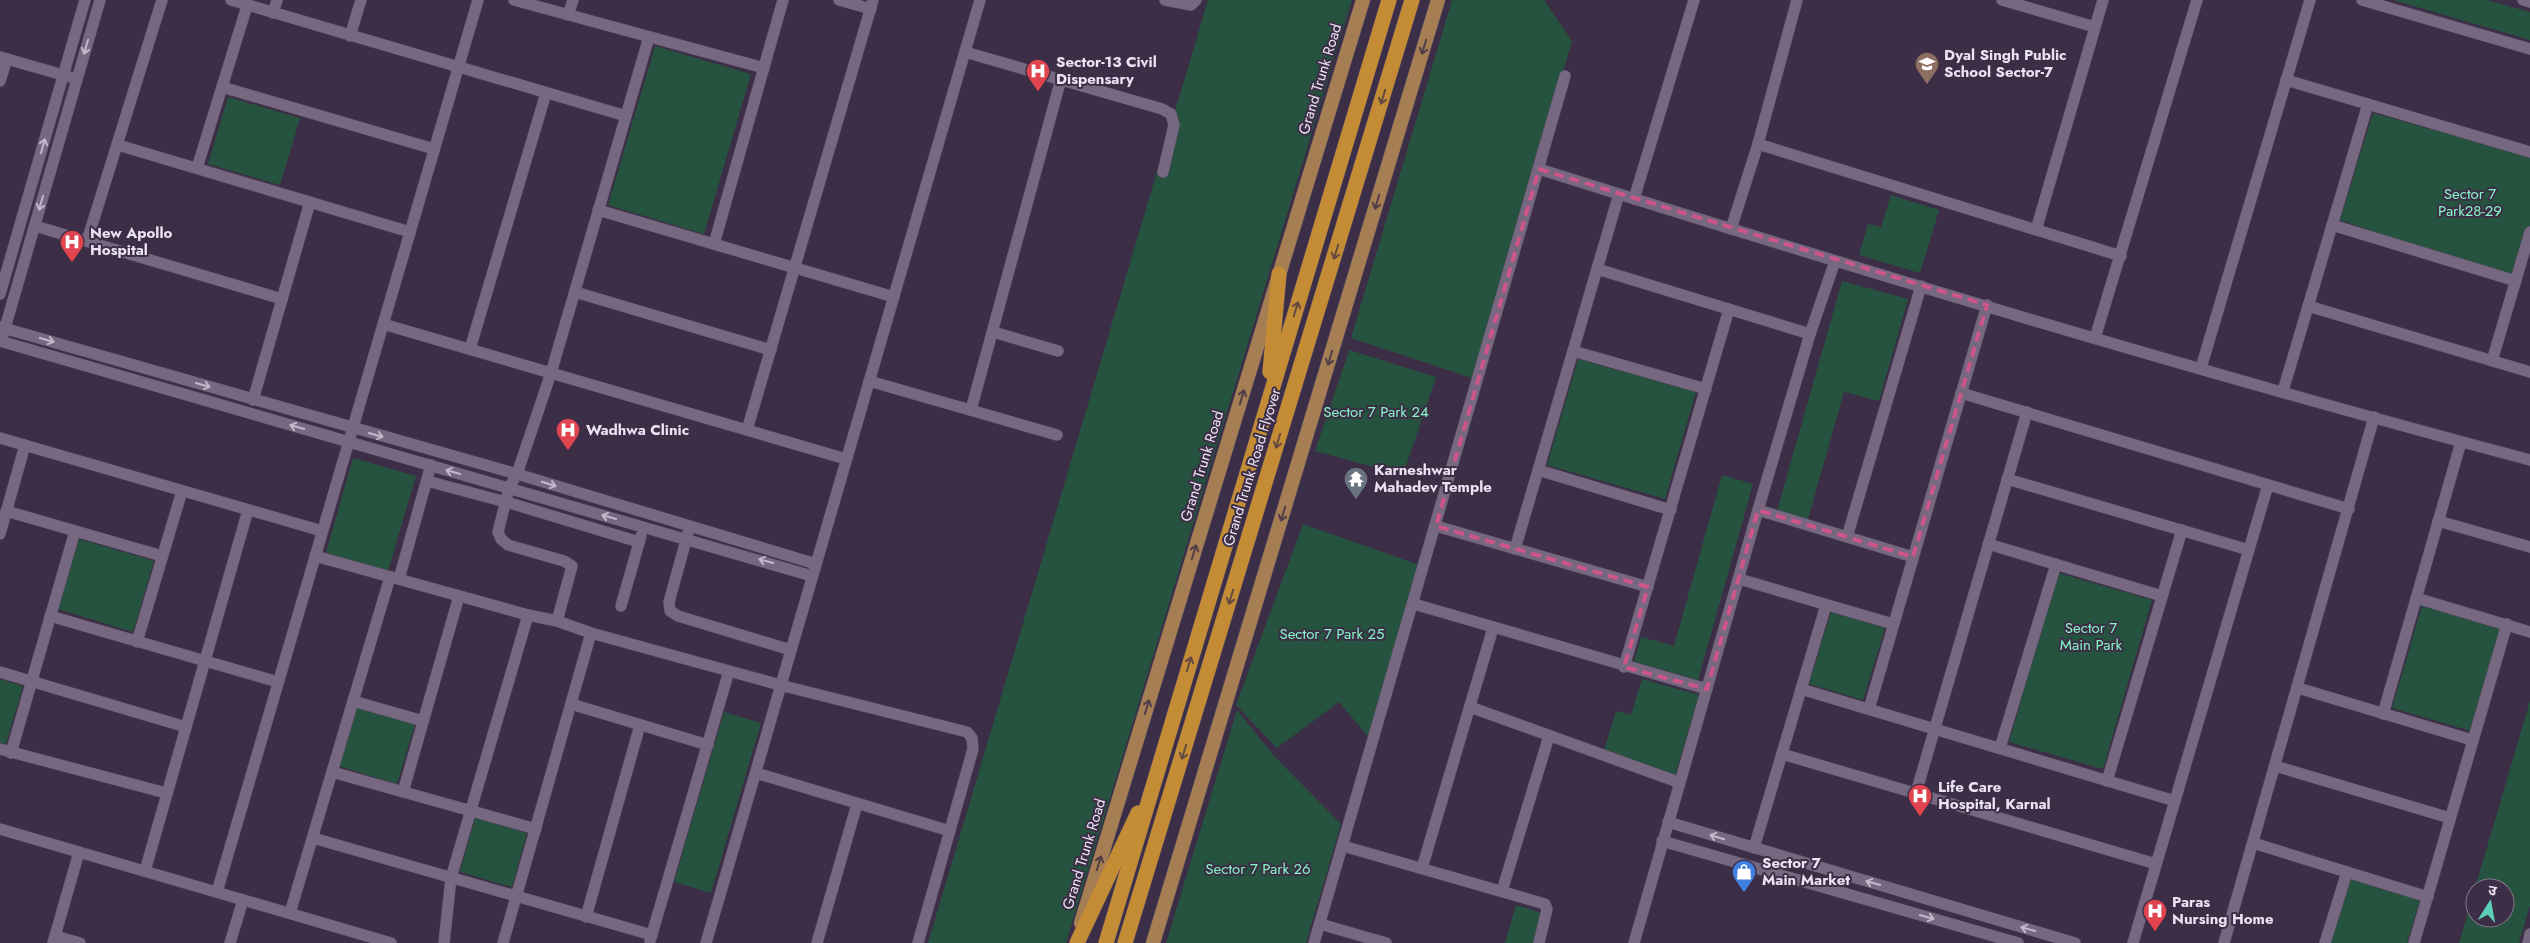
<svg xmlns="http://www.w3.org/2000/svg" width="2530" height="943" font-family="Jost,'Noto Sans Devanagari',sans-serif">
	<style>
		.green { fill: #25533f }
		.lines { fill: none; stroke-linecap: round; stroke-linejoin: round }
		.minor-casing { stroke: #574b5f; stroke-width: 12 }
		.major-casing { stroke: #574b5f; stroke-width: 15 }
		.highway-casing { stroke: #574b5f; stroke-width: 16 }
		.minor { stroke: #776882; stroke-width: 11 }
		.major { stroke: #a57e54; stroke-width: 14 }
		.highway { stroke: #c48d35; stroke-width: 15 }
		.oneway { stroke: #c2b8cb }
		.oneway2 { stroke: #513e49 }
		.oneway3 { stroke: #654a41 }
		.marked { fill: none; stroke: #ce5588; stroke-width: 4; stroke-dasharray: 10 6; stroke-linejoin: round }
		.labels { text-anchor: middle; stroke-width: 4; stroke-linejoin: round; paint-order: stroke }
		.poi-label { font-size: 15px; font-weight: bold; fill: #ebe3f2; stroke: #3c2e46; text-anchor: start }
		.street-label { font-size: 15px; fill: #ebe3f2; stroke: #3c2e46 }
		.park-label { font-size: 15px; fill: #86f4c4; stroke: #3c2e46 }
	</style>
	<rect width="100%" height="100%" fill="#3c2e46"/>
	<!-- green -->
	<g class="green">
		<path d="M1208,0H1352L1066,943H928Z"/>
		<path d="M1452,0H1544L1572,41L1472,378L1351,338Z"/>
		<path d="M2393,0H2487L2530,12V40Z"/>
		<path d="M655,46L751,74L704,234L608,205Z"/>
		<path d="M228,97L300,118L280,185L208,164Z"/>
		<path d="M2373,113L2530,157V236L2516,281L2340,220Z"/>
		<path d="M1891,195L1939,210L1920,273L1859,255L1868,224L1881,227Z"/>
		<path d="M1842,281L1908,299L1879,401L1844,392L1808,519L1777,511Z"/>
		<path d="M1349,350L1436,377L1403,475L1315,451Z"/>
		<path d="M1578,359L1696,392L1665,499L1547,465Z"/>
		<path d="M353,458L416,476L388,571L326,553Z"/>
		<path d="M1722,475L1753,484L1698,680L1634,662L1641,637L1674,646Z"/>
		<path d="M1303,524L1419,565L1370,739L1339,702L1277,748L1236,705Z"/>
		<path d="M79,539L154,561L133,632L58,609Z"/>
		<path d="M2058,573L2152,600L2103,769L2009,742Z"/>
		<path d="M2422,606L2501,629L2471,731L2392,708Z"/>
		<path d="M1831,612L1885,628L1863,700L1809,684Z"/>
		<path d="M0,679L23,686L6,744L0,743Z"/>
		<path d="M1642,679L1699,695L1675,776L1604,750L1616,711L1631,715Z"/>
		<path d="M2530,701V905L2519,943H2459L2475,889V918H2505V888H2475Z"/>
		<path d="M357,706L415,724L397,784L339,766Z"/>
		<path d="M1237,710L1274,756L1341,824L1306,943H1166Z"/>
		<path d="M724,712L761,723L711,893L674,882Z"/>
		<path d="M475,818L527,833L512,887L460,872Z"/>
		<path d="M2350,879L2420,900L2407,943H2331Z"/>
		<path d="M1516,905L1546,914L1538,943H1505Z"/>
	</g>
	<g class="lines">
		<defs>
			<g id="minor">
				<path d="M231,0L626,116"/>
				<path d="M514,0L764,68"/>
				<path d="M839,0L871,9"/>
				<path d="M1165,0L1191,5L1196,0"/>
				<path d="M2002,0L2095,27"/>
				<path d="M2362,0L2530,49"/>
				<path d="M2523,0L2530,2"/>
				<path d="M273,13L277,0"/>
				<path d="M568,15L573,0"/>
				<path d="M350,36L361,0"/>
				<path d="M965,52L1162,109L1171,114L1174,125L1163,172"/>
				<path d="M0,57L70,77"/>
				<path d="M2286,80L2530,152"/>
				<path d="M0,81L7,59"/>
				<path d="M222,87L434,149"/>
				<path d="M1758,144L2121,256"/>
				<path d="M118,145L410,232"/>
				<path d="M197,168L247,6"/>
				<path d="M1539,169C1867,272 2197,372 2530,460"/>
				<path d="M1634,199L1694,0"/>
				<path d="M598,210L894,297"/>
				<path d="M2332,225L2516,281"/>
				<path d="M35,226L282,299"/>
				<path d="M1731,229L1758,144L1797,0"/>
				<path d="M2036,230L2103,0"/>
				<path d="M87,241L162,0"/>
				<path d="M714,244L783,0"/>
				<path d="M1597,269L1810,334"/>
				<path d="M575,292L771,350"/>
				<path d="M0,294L85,0"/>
				<path d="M2308,306L2530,372"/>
				<path d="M383,324L846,459"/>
				<path d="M0,327L517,474L816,564"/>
				<path d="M993,332L1058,351"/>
				<path d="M3,335L100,0"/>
				<path d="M2095,338L2197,0"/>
				<path d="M0,341L812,576"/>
				<path d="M470,349L546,93"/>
				<path d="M1573,351L1706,389"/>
				<path d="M2492,361L2530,232"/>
				<path d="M2201,368L2310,0"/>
				<path d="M869,381L1057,435"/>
				<path d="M2283,391L2368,104"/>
				<path d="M1961,393L2349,509"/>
				<path d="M253,400L310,202"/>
				<path d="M971,410L1061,79"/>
				<path d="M747,430L873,0"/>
				<path d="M0,438L322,531"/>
				<path d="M1538,470L1671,510"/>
				<path d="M2007,479L2249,550"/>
				<path d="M427,481L506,502L639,542"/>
				<path d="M1758,510L1913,557"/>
				<path d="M6,511L162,556"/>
				<path d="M2438,521L2530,547"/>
				<path d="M1436,526L1648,587"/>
				<path d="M688,533L669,602L670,611L678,616L791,650"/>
				<path d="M0,534L25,445"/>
				<path d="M1847,537L1921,286"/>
				<path d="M1988,544L2162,596"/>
				<path d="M1515,549L1619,194"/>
				<path d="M315,556L528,615L557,621L591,633L780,685L967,732L972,738L973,749L918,943"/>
				<path d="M399,579L431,465"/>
				<path d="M1739,579L1893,624"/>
				<path d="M2416,598L2530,632"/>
				<path d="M1414,604L1707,689"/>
				<path d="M621,606L641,536"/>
				<path d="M50,616L278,682"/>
				<path d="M557,621L572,566L564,561L508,545L501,539L498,532L509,488L517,474L551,373L649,37"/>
				<path d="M137,642L182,491"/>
				<path d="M1624,667L1729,309"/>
				<path d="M0,672L186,727"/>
				<path d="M2298,688L2472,740"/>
				<path d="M1801,689L2175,801"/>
				<path d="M353,701L423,721"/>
				<path d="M571,704L708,745"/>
				<path d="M1470,707L1678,782"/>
				<path d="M1869,709L1987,305"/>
				<path d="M2383,714L2461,442"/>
				<path d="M2000,748L2056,564"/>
				<path d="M0,749L166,793"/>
				<path d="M11,753L75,531"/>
				<path d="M1782,754L2156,864"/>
				<path d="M2275,766L2450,818"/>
				<path d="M332,772L536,829"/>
				<path d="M756,773L950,831"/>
				<path d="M2107,781L2182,530"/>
				<path d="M403,792L459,596"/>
				<path d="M1916,793L2027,412"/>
				<path d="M1668,822L2075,943"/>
				<path d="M0,829L391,943"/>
				<path d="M313,838L652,935"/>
				<path d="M1662,841L2018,943"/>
				<path d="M2253,843L2428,897"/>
				<path d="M1343,846L1545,904L1547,909L1539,943"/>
				<path d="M1754,848L1826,605"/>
				<path d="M1422,868L1493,628"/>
				<path d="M145,871L248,510"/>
				<path d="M1502,891L1549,736"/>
				<path d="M217,892L478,0"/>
				<path d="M290,913L390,577"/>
				<path d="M586,917L640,725"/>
				<path d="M1320,924L1386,943"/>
				<path d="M55,936L80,943"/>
				<path d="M650,941L729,671"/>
				<path d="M53,943L79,852"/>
				<path d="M230,943L243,900"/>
				<path d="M444,943L451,878L528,615"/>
				<path d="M503,943L591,633"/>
				<path d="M706,943L980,0"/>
				<path d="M817,943L857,804"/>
				<path d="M1314,943L1565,76"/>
				<path d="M1634,943L1758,510L1810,334L1835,261"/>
				<path d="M2133,943L2268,485"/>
				<path d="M2224,943L2374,417"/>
				<path d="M2325,943L2347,872"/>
				<path d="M2414,943L2507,624"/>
				<path d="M2528,943L2530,934"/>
			</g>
			<g id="major">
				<path d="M1081,923L1363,0"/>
				<path d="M1153,943L1438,0"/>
			</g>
			<g id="highway">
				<path d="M1270,372L1279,274"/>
				<path d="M1077,943L1138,813"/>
				<path d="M1106,943L1389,0"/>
				<path d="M1125,943L1412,0"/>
			</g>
		</defs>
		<!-- minor casing -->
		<use href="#minor" class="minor-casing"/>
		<!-- major casing -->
		<use href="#major" class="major-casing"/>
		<!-- highway casing -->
		<use href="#highway" class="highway-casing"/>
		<!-- minor -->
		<use href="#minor" class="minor"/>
		<!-- major -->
		<use href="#major" class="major"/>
		<!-- highway -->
		<use href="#highway" class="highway"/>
	</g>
	<!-- one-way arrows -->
	<defs><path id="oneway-shaft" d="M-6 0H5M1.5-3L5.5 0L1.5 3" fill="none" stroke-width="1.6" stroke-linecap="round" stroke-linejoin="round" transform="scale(1.25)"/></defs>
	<g class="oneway">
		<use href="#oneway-shaft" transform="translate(86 47) rotate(106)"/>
		<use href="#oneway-shaft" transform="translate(43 146) rotate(-74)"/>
		<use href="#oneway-shaft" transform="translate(41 203) rotate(106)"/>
		<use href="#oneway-shaft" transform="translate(47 340) rotate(16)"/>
		<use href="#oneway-shaft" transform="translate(203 385) rotate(16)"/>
		<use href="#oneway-shaft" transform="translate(297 427) rotate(-164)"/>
		<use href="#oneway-shaft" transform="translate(376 435) rotate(16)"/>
		<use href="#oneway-shaft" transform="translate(453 472) rotate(-164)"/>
		<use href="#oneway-shaft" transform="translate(549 484) rotate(17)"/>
		<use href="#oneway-shaft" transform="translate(609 517) rotate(-164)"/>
		<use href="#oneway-shaft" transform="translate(766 561) rotate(-165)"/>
		<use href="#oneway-shaft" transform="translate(1717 837) rotate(-163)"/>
		<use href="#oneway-shaft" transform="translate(1873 883) rotate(-164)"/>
		<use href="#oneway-shaft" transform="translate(1927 917) rotate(16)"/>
		<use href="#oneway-shaft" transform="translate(2028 929) rotate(-164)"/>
	</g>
	<g class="oneway2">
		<use href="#oneway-shaft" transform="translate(1424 47) rotate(107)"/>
		<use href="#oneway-shaft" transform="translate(1377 202) rotate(107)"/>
		<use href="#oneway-shaft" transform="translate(1330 358) rotate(107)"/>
		<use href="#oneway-shaft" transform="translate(1242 397) rotate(-73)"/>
		<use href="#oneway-shaft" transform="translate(1283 514) rotate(107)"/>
		<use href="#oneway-shaft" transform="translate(1194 552) rotate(-73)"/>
		<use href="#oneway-shaft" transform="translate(1147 707) rotate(-73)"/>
		<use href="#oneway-shaft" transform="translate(1099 863) rotate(-73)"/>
	</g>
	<g class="oneway3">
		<use href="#oneway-shaft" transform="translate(1383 97) rotate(107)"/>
		<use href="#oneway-shaft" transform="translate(1336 252) rotate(107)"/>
		<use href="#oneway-shaft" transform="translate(1296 309) rotate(-73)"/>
		<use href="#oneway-shaft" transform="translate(1278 441) rotate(107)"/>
		<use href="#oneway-shaft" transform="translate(1231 597) rotate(107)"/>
		<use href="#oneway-shaft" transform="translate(1189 664) rotate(-73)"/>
		<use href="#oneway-shaft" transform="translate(1184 752) rotate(107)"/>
	</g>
	<!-- marked area -->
	<path class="marked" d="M1539,169L1987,305L1913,557L1758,510L1707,689L1624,667L1648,587L1436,526Z"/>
	<!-- icons -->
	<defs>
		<symbol id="school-pin" viewBox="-11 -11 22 30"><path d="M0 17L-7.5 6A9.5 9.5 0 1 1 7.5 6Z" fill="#8d6e63" stroke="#3c2e46"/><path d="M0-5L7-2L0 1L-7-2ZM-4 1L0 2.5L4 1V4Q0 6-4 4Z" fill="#fff"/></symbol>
		<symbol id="hospital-pin" viewBox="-11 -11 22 30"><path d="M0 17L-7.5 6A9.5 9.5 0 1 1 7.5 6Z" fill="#e0444e" stroke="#3c2e46"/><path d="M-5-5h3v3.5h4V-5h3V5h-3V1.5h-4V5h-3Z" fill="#fff"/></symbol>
		<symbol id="temple-pin" viewBox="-11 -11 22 30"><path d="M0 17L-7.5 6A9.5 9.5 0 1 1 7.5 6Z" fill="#6b7280" stroke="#3c2e46"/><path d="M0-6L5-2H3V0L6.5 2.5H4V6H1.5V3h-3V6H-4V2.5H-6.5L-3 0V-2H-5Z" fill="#fff"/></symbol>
		<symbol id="shop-pin" viewBox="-11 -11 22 30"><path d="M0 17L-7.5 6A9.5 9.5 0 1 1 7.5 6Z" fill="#3f7fe0" stroke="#3c2e46"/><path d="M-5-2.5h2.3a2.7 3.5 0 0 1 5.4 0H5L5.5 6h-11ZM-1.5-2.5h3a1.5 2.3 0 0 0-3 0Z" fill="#fff"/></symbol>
	</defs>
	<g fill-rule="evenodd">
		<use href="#school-pin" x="1913" y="50" width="28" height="38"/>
		<use href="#hospital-pin" x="1024" y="57" width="28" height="38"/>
		<use href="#hospital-pin" x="58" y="228" width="28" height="38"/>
		<use href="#hospital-pin" x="554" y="416" width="28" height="38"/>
		<use href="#temple-pin" x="1342" y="465" width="28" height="38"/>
		<use href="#hospital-pin" x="1906" y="782" width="28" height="38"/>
		<use href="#shop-pin" x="1730" y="858" width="28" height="38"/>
		<use href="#hospital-pin" x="2141" y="897" width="28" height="38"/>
	</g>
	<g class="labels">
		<!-- poi labels -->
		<g class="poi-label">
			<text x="1944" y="60">Dyal Singh Public<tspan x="1944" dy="17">School Sector-7</tspan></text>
			<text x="1056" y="67">Sector-13 Civil<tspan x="1056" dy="17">Dispensary</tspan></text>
			<text x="90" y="238">New Apollo<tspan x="90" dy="17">Hospital</tspan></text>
			<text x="586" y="435">Wadhwa Clinic</text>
			<text x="1374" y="475">Karneshwar<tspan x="1374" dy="17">Mahadev Temple</tspan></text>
			<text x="1938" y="792">Life Care<tspan x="1938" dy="17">Hospital, Karnal</tspan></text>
			<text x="1762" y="868">Sector 7<tspan x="1762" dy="17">Main Market</tspan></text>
			<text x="2172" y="907">Paras<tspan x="2172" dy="17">Nursing Home</tspan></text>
		</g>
		<!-- street labels -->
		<g class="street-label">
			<text transform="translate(1320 79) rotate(-73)" y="5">Grand Trunk Road</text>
			<text transform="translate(1202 466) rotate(-73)" y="5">Grand Trunk Road</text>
			<text transform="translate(1252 467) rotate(-73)" y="5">Grand Trunk Road Flyover</text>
			<text transform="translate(1084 854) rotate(-73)" y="5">Grand Trunk Road</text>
		</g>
		<!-- park labels -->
		<g class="park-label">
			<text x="2470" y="199">Sector 7<tspan x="2470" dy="17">Park28-29</tspan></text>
			<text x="1376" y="417">Sector 7 Park 24</text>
			<text x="2091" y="633">Sector 7<tspan x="2091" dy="17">Main Park</tspan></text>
			<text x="1332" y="639">Sector 7 Park 25</text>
			<text x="1258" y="874">Sector 7 Park 26</text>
		</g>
	</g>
	<!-- north arrow -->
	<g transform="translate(2490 903) rotate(11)"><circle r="24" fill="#3c2e46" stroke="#82768b"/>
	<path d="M0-4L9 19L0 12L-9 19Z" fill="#5dceb8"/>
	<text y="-8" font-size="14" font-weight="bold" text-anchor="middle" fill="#ebe3f2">उ</text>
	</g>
</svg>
